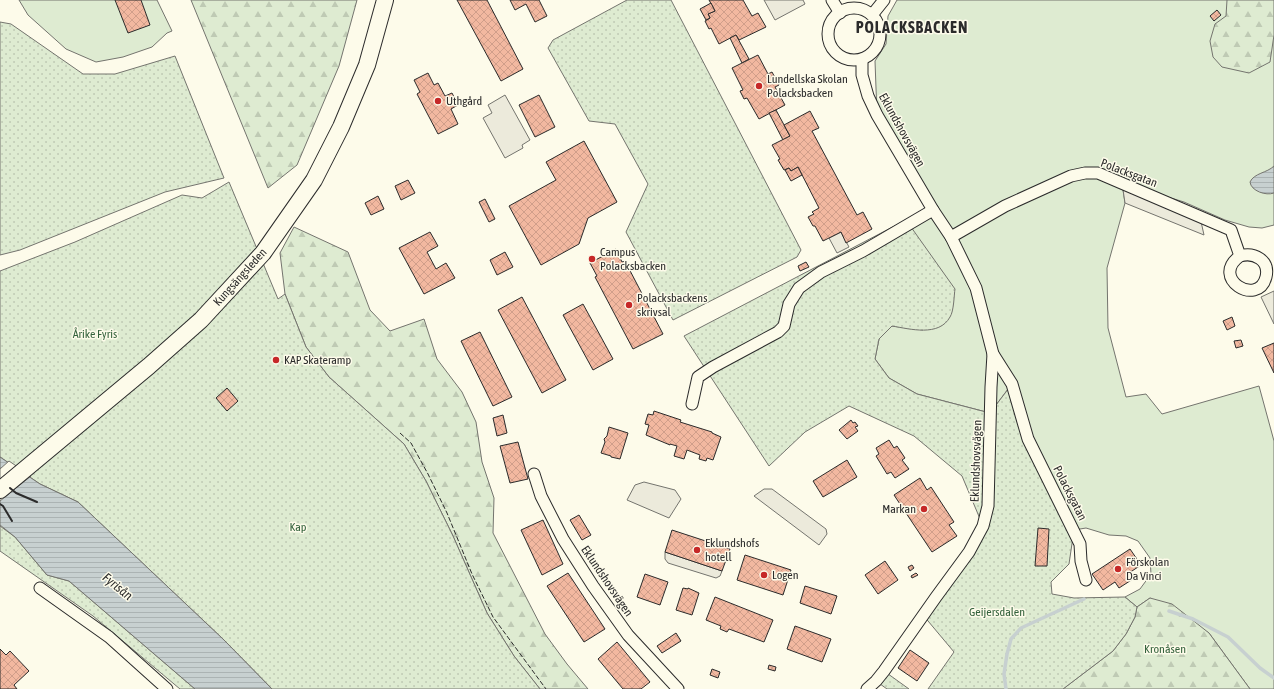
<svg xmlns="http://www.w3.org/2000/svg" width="1274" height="689" font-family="'Asap Condensed',sans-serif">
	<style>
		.grass { fill: #deebd1; stroke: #74746e }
		.forest { fill: url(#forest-firs); stroke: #74746e }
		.park { fill: url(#park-dots); stroke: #74746e }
		.parking { fill: #eceadb; stroke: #74746e }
		.water { fill: url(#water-rules); stroke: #74746e }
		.pier { fill: #fdfbea; stroke: #74746e }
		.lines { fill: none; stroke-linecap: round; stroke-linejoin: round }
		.stream { stroke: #c7d0d0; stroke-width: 3.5 }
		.building { fill: url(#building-cross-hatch); stroke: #2b2b2b }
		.street-casing { stroke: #2b2b2b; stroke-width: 13 }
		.secondary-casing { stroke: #2b2b2b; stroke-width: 18 }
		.street { stroke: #fdfbea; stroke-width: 11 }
		.secondary { stroke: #fdfbea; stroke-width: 16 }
		.fence { stroke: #2b2b2b; stroke-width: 1; stroke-dasharray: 5 2; stroke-linecap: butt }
		.wall { stroke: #2b2b2b; stroke-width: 2 }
		.poi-dot { fill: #c62828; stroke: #fdfbea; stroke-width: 1.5 }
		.labels { text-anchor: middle; stroke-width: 3; stroke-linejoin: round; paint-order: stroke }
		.poi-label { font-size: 12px; fill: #2b2b2b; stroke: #fdfbea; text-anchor: start }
		.street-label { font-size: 12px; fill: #2b2b2b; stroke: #fdfbea }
		.park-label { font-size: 12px; fill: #34623c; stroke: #fdfbea }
		.water-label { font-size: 13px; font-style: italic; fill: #2b2b2b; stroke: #fdfbea }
		.district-label { font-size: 16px; font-weight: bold; letter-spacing: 1px; fill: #2b2b2b; stroke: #fdfbea }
	</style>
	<defs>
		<pattern id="forest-firs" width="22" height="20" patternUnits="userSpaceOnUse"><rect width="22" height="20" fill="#deebd1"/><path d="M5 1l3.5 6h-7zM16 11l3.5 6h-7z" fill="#bfcab4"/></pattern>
		<pattern id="park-dots" width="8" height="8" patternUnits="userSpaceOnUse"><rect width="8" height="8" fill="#deebd1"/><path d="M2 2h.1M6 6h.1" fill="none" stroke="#bfcab4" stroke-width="1.8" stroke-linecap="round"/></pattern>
		<pattern id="water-rules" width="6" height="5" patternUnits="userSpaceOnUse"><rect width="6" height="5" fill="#c7d0d0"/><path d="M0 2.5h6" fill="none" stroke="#abb3b3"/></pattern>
		<pattern id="building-cross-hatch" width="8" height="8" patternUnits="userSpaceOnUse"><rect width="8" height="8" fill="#f2b8a0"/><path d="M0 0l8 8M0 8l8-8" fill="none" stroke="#d09e8a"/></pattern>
	</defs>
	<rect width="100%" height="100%" fill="#fdfbea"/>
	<!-- grass -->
	<g class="grass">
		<path d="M19,0H157L172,31L167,33L152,47L123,57L96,62L66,49L28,15Z"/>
		<path d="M897,0H1274V225L1262,228L1249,227L1225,220L1184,202L1122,183L1125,203L1107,268L1108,328L1126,397L1146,394L1162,414L1259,386L1274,441V689H1250L1209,633L1150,598L1137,607L1125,597L1140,589L1151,574L1150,558L1138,541L1126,536L1109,535L1086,528L1074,530L1028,439L1011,385L990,413L917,394L889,378L875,359L879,339L892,326L923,330L909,224L933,210L877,115L875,61L886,44L888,16Z"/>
	</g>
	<!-- forest -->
	<g class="forest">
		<path d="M191,0H357L339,66L297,165L268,188Z"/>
		<path d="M1227,0H1274V35L1270,62L1249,73L1222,67L1213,57L1210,41L1215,24L1226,16Z"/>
		<path d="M294,227L348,252L370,310L390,331L424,319L437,359L462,392L476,422L482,462L494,498L493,533L545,634L567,664L588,689H540L514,656L487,613L453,536L426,481L404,444L329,377L306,347L285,294L280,253Z"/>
		<path d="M1150,598L1172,604L1209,633L1250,689H1063L1113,651L1126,634L1135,617L1137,607Z"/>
	</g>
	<!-- park -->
	<g class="park">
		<path d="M627,0H671L801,250L797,257L673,320L626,232L648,184L615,124L589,121L548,48L553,40Z"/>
		<path d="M0,22L11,24L83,74H115L175,56L224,178L165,192L20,250L0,255Z"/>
		<path d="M229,182L278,299L285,294L306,347L329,377L404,444L426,481L453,536L487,613L514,656L540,689H272L224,640L78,502L40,484L0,457V271L75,242L182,195L202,198Z"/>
		<path d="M906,220L955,289C954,295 954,311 950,317C939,337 910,329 892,326L879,339L875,359L889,378L917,394L990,413L1012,384L1028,439L1074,530L1069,564L1051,582L1052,594L1074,598L1125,597L1137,607L1135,617L1126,634L1113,651L1063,689H928L954,652L923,615L983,526L962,476L914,436L849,406L805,432L769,466L684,336Z"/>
		<path d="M0,526L15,537L47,575L69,581L195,689H180L93,616L0,551Z"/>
		<path d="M884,671L909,689H887L876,681Z"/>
	</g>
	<!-- parking -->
	<g class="parking">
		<path d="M764,0H803L805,4L775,20Z"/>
		<path d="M505,95L530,140L522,145L523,148L505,158L483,118L492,113L488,105Z"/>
		<path d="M1122,183L1200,217L1204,235L1125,203Z"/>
		<path d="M841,232L849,247L837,253L829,238Z"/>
		<path d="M1274,291V324L1261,297Z"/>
		<path d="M644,482L675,490L681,499L669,518L627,500L635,485Z"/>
		<path d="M764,489H772L826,529L827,534L819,545L754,496Z"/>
		<path d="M665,552L722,571L720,576L716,578L668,563L665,559Z"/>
	</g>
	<!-- water -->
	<g class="water">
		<path d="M1274,166V193C1266,196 1251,191 1250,182C1254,173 1267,173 1274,166Z"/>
		<path d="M0,457L40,484L78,502L224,640L272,689H195L69,581L47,575L15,537L0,525Z"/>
	</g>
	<!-- pier -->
	<path class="pier" d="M9,461L31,476L0,501V469Z"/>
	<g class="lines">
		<!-- stream -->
		<g class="stream">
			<path d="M1169,611L1193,619L1228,637L1260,668L1274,678"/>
			<path d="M1006,689L1004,674L1007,654L1011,639L1021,628L1084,599"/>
		</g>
	</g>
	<!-- building -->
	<g class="building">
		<path d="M115,0H141L150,25L128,33Z"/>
		<path d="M457,0H487L523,69L501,81Z"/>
		<path d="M510,0H539L547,16L535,22L526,4L515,10Z"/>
		<path d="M709,0H743L752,16L758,13L766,27L739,40L736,35L719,44L711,28L709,29L705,21L710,18L708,14L715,11Z"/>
		<path d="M711,3L715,11L708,14L710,18L706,20L700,9Z"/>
		<path d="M1217,10L1221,15L1214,21L1210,16Z"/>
		<path d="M736,35L749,59L742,63L730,38Z"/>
		<path d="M758,55L768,74L772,72L779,85L775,87L785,105L759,119L747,98L744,99L740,91L743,90L732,68Z"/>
		<path d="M428,73L434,85L438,83L445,96L452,93L458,105L451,109L458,124L438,134L417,94L420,92L414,80Z"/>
		<path d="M539,95L555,127L535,137L519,105Z"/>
		<path d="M776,110L790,136L783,140L769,113Z"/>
		<path d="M810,111L819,128L812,131L857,215L863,212L872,229L846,243L841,232L823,241L815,226H813L808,217L814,214L812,212L819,208L798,167L791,171L789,168L784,170L778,160L780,159L772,145L790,136L784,125Z"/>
		<path d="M584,141L617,202L588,218L579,244L541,265L509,206L556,180L546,162Z"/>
		<path d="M798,167L802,175L791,181L785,170L789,168L791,171Z"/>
		<path d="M408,180L415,193L401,200L395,186Z"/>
		<path d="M378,196L384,209L371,215L365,203Z"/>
		<path d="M485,199L495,219L489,222L479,202Z"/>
		<path d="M430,232L438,246L427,252L436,269L446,263L455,278L424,294L399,248Z"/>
		<path d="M616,249L622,262L625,261L663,334L633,349L595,277L597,276L590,263Z"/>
		<path d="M505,252L513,267L497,275L490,260Z"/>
		<path d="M806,262L809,267L800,271L798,266Z"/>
		<path d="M522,297L566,380L542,393L498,310Z"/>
		<path d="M583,304L613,359L593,370L563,315Z"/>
		<path d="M1232,317L1235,326L1227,330L1223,321Z"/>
		<path d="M480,332L512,397L493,406L461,341Z"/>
		<path d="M1241,340L1243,346L1236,348L1234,341Z"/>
		<path d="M1274,343V373L1262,348Z"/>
		<path d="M227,388L238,401L227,411L216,398Z"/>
		<path d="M654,411L681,420L680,422L712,432V433L721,437L713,460L707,458L706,461L699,459L700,455L687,450L684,459L674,456L677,446L670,444V445L646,435L649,425L645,424L648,414L653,415Z"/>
		<path d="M503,415L507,433L497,436L493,418Z"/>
		<path d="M851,420L853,423L855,422L858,426L855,427L858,431L847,439L839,430Z"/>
		<path d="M609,427L628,433L620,459L611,457V456L601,453L605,442L604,439L607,436Z"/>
		<path d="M889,440L894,448L897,446L905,458L902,460L909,469L895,478L891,472L887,474L876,456L879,454L876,448Z"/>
		<path d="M518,442L528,479L510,483L500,446Z"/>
		<path d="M847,460L857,477L823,497L813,481Z"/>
		<path d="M920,478L927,490L931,487L954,522L949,525L957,536L932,552L894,495Z"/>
		<path d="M579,515L591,535L582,540L570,520Z"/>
		<path d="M543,520L563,564L542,575L521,530Z"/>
		<path d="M1038,528L1049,529L1047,566H1035Z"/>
		<path d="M672,530L730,549L722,571L665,552Z"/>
		<path d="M1130,549L1141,565L1129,573L1133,579L1119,588L1115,582L1103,590L1092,574Z"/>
		<path d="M745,555L791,570L783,595L737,580Z"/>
		<path d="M885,561L898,580L878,594L865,575Z"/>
		<path d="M912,565L914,568L910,571L908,567Z"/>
		<path d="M568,573L605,629L584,642L547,586Z"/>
		<path d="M916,573L918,575L912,578L911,576Z"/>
		<path d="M645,574L668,582L660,605L637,597Z"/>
		<path d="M805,586L837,596L831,614L800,603Z"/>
		<path d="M683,588L688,589V588L699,593L692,615L676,610Z"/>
		<path d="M715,597L773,620L764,642L729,629L727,632L720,629L721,626L706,620Z"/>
		<path d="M795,626L831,639L822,662L787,649Z"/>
		<path d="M676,633L681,641L662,653L657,646Z"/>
		<path d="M617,642L650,682L641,689H623L598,659Z"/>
		<path d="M0,649L6,655L10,651L29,671L14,685L17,689H0Z"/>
		<path d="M910,650L929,663L917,681L898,668Z"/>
		<path d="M769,665L776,667L775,671L768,669Z"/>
		<path d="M712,669L720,672L718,678L710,675Z"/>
	</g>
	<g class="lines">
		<defs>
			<g id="street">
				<path d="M832,0L840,13"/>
				<circle cx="854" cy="34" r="26"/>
				<path d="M872,15L884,0"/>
				<path d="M862,59V75L868,96L877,115L933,210L951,237L976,288L993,354L991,387L988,506L983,526L969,552L936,597L884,671L876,681L867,689"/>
				<path d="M951,237L1005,206L1071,176L1085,173H1098L1231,230L1240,256C1254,252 1270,260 1266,277C1258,308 1209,278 1240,256"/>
				<path d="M993,354L1012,384L1028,439L1080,544L1081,561L1086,580"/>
				<path d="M692,404L698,377L713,367L778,332L784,326L789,304L799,288L821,272L863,251L933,210"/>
				<path d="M534,474L541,496L563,539L593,586L628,635L678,689"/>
				<path d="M40,588L109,637L167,689"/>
			</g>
			<path id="secondary" d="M0,490L149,366L201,320L263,253L314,180L341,127L367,65L385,0"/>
		</defs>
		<!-- street casing -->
		<use href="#street" class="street-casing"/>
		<!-- secondary casing -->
		<use href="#secondary" class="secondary-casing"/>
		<!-- street -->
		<use href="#street" class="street"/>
		<!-- secondary -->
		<use href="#secondary" class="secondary"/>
		<!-- fence -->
		<path class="fence" d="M400,433L411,443L428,474L447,513L472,574L493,617L546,689"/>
		<!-- wall -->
		<g class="wall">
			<path d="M10,488L16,493L37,502"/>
			<path d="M0,504L3,506L12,521"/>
		</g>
	</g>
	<!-- markers -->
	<g class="poi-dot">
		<circle cx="759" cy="86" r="4"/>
		<circle cx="438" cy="101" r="4"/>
		<circle cx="592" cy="259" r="4"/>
		<circle cx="629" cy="305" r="4"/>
		<circle cx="276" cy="360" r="4"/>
		<circle cx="924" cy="509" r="4"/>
		<circle cx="697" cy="550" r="4"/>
		<circle cx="1118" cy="569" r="4"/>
		<circle cx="764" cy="575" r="4"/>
	</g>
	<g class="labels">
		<!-- poi labels -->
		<g class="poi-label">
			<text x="767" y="83">Lundellska Skolan<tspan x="767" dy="14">Polacksbacken</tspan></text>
			<text x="446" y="105">Uthgård</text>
			<text x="600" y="256">Campus<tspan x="600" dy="14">Polacksbacken</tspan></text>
			<text x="637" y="302">Polacksbackens<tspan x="637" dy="14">skrivsal</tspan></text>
			<text x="284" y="364">KAP Skateramp</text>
			<text x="916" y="513" text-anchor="end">Markan</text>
			<text x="705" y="547">Eklundshofs<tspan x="705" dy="14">hotell</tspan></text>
			<text x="1126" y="566">Förskolan<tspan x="1126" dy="14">Da Vinci</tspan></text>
			<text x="772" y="579">Logen</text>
		</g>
		<!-- street labels -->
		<g class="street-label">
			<text transform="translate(902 130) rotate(61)" y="4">Eklundshovsvägen</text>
			<text transform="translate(1129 173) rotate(21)" y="4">Polacksgatan</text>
			<text transform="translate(240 277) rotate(-48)" y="4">Kungsängsleden</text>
			<text transform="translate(976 461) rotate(-88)" y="4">Eklundshovsvägen</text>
			<text transform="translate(1070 493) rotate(63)" y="4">Polacksgatan</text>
			<text transform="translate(607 581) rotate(56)" y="4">Eklundshovsvägen</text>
		</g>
		<!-- park labels -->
		<g class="park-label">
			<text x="95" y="338">Årike Fyris</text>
			<text x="298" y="531">Kap</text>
			<text x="997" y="616">Geijersdalen</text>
			<text x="1165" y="653">Kronåsen</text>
		</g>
		<!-- water labels -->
		<g class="water-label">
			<text transform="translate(118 586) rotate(39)" y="5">Fyrisån</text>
		</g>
		<!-- district labels -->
		<g class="district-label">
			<text x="912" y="33">POLACKSBACKEN</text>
		</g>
	</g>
</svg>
